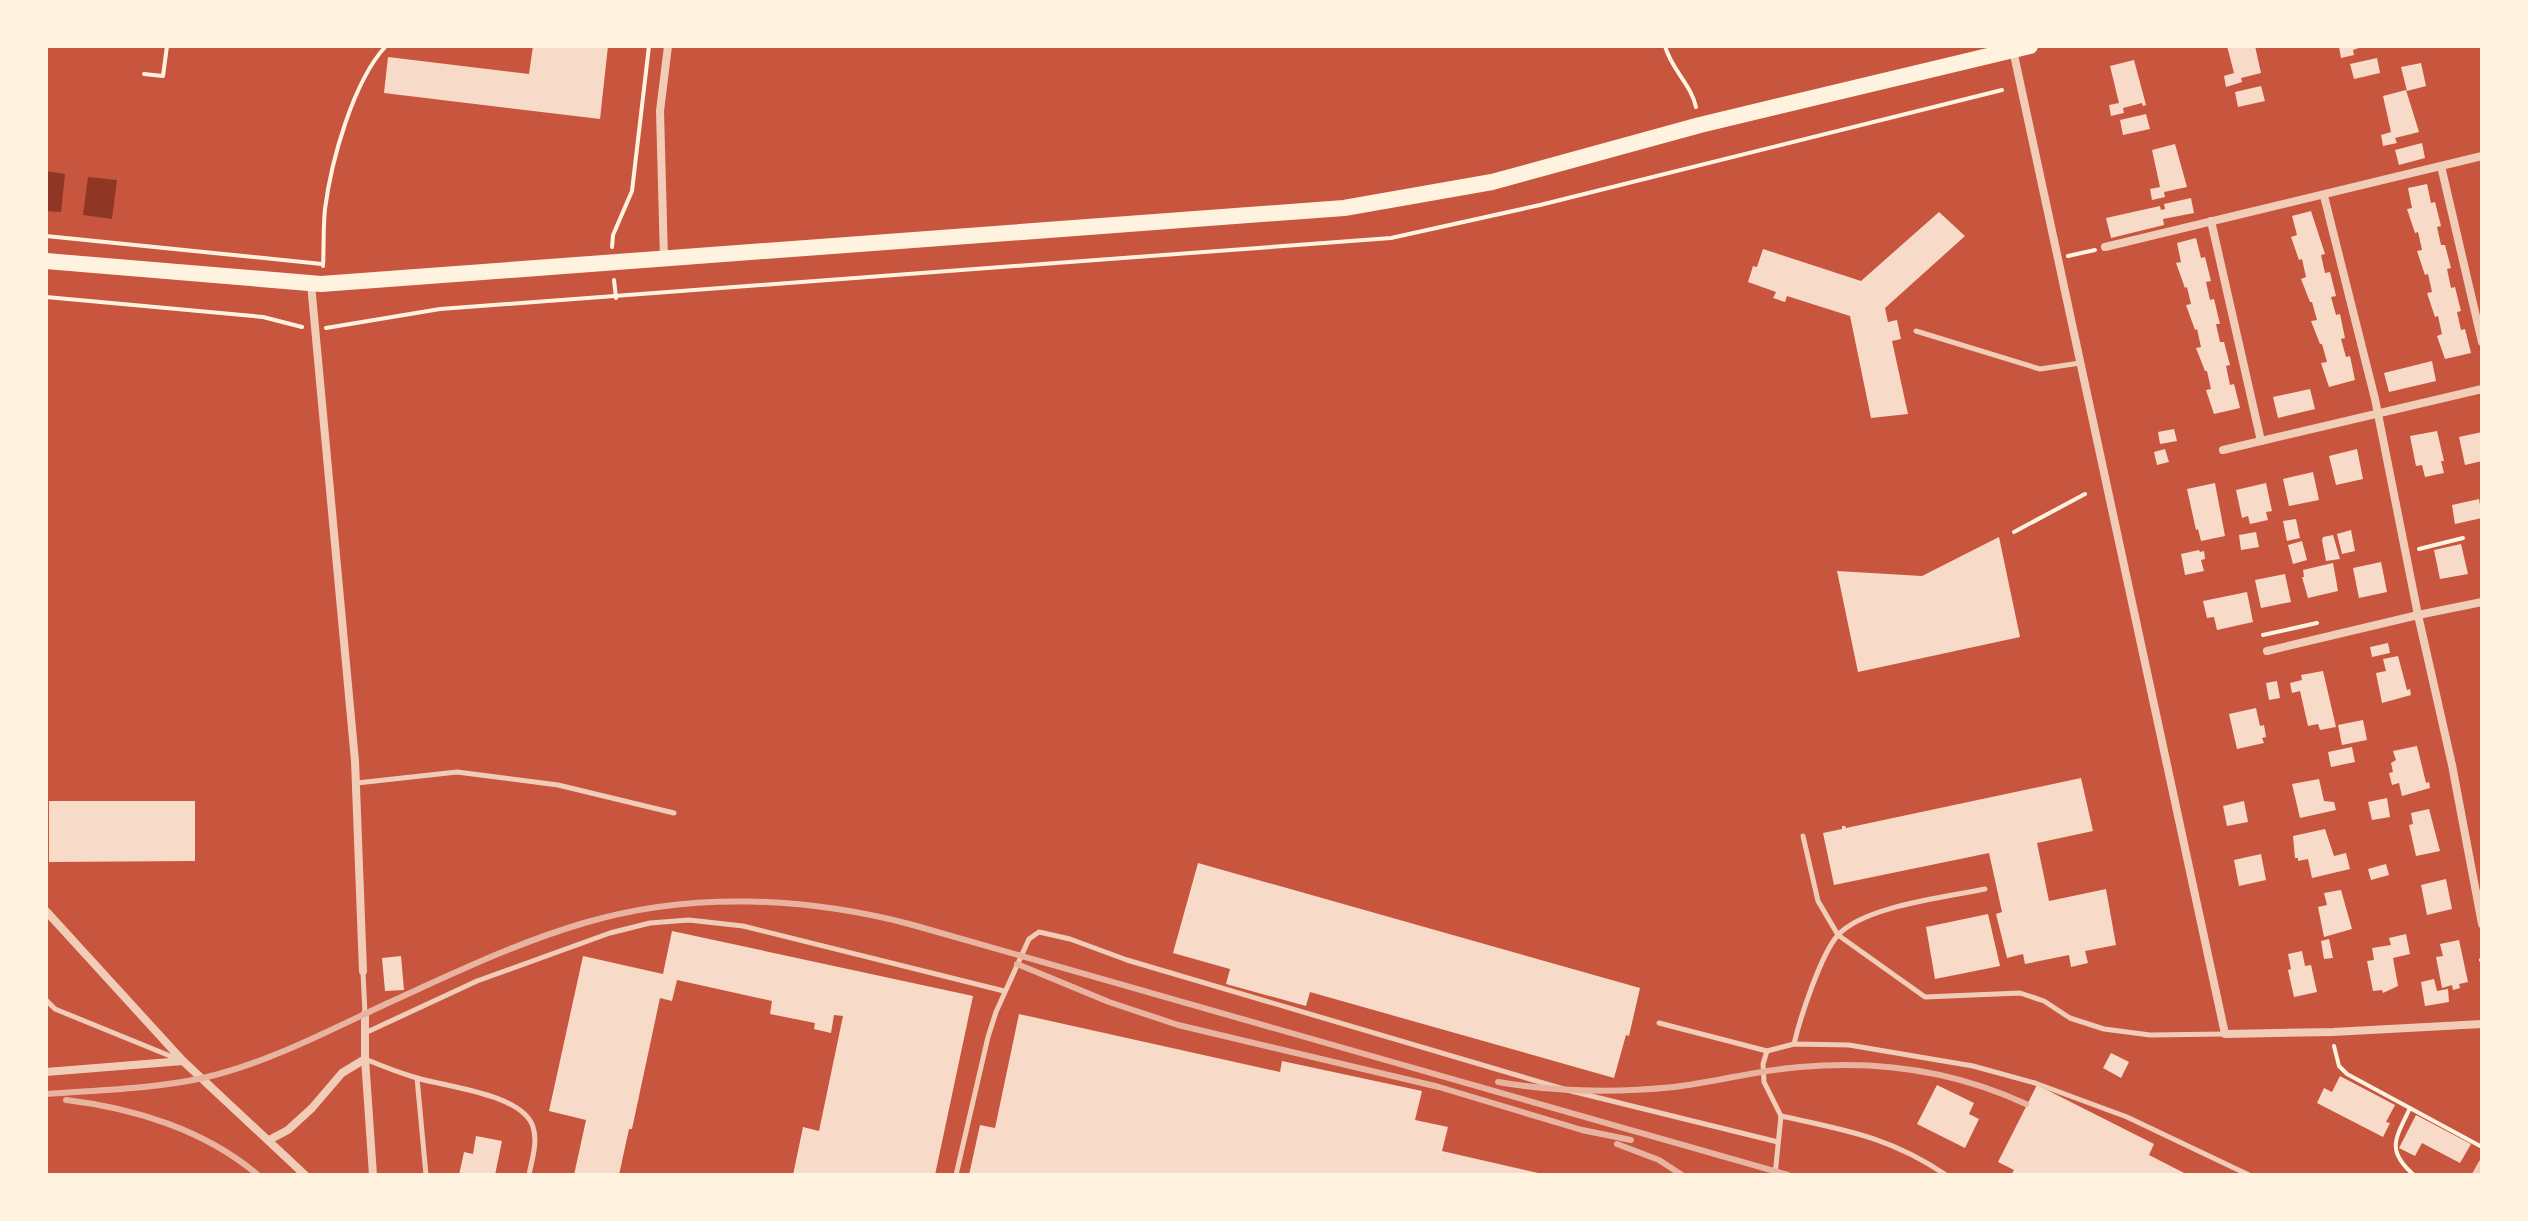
<svg xmlns="http://www.w3.org/2000/svg" width="2528" height="1221" font-family="Ubuntu,sans-serif">
	<style>
		.water { fill: #8f3625 }
		.building { fill: #f7dbc8 }
		.lines { fill: none; stroke-linecap: round; stroke-linejoin: round }
		.path { stroke: #fff3e0; stroke-width: 4 }
		.service { stroke: #f1ccb7; stroke-width: 5 }
		.minor { stroke: #f1ccb7; stroke-width: 8 }
		.primary { stroke: #fff3e0; stroke-width: 16 }
		.rail { stroke: #e9b49f; stroke-width: 6 }
	</style>
	<rect width="100%" height="100%" fill="#c8553d"/>
	<!-- water -->
	<g class="water">
		<path d="M46,171L65,174L61,212L46,211Z"/>
		<path d="M88,177L117,180L112,219L83,215Z"/>
	</g>
	<!-- building -->
	<g class="building">
		<path d="M533,46H608L600,119L384,93L388,57L529,74Z"/>
		<path d="M2227,46H2255L2261,73L2241,78L2242,82L2226,87L2224,76L2234,73Z"/>
		<path d="M2365,46L2353,50L2354,55L2341,58L2339,47Z"/>
		<path d="M2377,58L2380,73L2354,79L2350,64Z"/>
		<path d="M2134,60L2146,105L2143,106L2142,103L2123,108L2124,113L2111,116L2109,105L2119,103L2110,66Z"/>
		<path d="M2421,63L2426,86L2407,91L2401,67Z"/>
		<path d="M2261,86L2265,101L2238,107L2235,92Z"/>
		<path d="M2406,90L2419,132L2395,138L2397,143L2383,146L2381,135L2391,132L2383,96Z"/>
		<path d="M2146,114L2150,129L2123,135L2120,120Z"/>
		<path d="M2422,143L2425,158L2399,165L2395,150Z"/>
		<path d="M2175,144L2187,187L2164,192L2165,197L2152,200L2150,189L2160,187L2152,150Z"/>
		<path d="M2427,184L2431,203L2435,202L2441,226L2437,227L2441,245H2445L2451,268L2447,269L2451,288L2455,287L2461,311L2457,312L2461,330L2465,329L2471,353L2445,359L2437,336L2442,334L2438,316L2435,317L2427,293L2432,292L2428,274L2425,275L2417,251L2422,250L2418,232L2415,233L2407,209L2412,208L2408,188Z"/>
		<path d="M2191,198L2194,213L2163,219L2164,225L2111,238L2106,218L2160,206L2161,210L2165,209L2164,204Z"/>
		<path d="M2311,211L2325,254L2321,255L2325,273L2330,272L2336,296L2331,297L2336,315L2340,314L2345,338L2341,339L2346,357L2350,356L2355,380L2329,387L2321,363L2327,362L2322,344H2320L2311,321L2317,320L2312,302H2310L2301,279L2306,277L2302,259L2299,260L2291,237L2297,235L2292,216Z"/>
		<path d="M1939,212L1965,236L1885,308L1888,322L1897,320L1901,339L1892,341L1908,414L1871,418L1850,316L1787,296L1785,302L1773,298L1776,292L1748,282L1753,266L1757,267L1763,249L1861,281Z"/>
		<path d="M2196,238L2201,258L2205,257L2211,281L2206,282L2210,300L2214,299L2220,324H2216L2220,342H2224L2230,365L2226,366L2230,385L2234,384L2240,408L2214,414L2206,390L2211,389L2207,371H2205L2196,348L2201,347L2197,329L2195,330L2186,305L2191,304L2187,287L2185,288L2176,263L2181,262L2177,243Z"/>
		<path d="M2432,361L2436,381L2389,392L2384,373Z"/>
		<path d="M2310,389L2315,409L2278,418L2273,397Z"/>
		<path d="M2174,429L2177,441L2160,444L2158,432Z"/>
		<path d="M2437,431L2444,461H2441L2444,473L2425,477L2422,465L2416,466L2410,436Z"/>
		<path d="M2482,432V461L2465,465L2459,437Z"/>
		<path d="M2165,449L2169,462L2157,465L2154,452Z"/>
		<path d="M2357,449L2363,479L2336,485L2329,456Z"/>
		<path d="M2313,472L2319,500L2289,506L2283,479Z"/>
		<path d="M2215,483L2225,536L2201,541L2198,529L2196,530L2187,489Z"/>
		<path d="M2266,483L2272,511L2266,512L2268,520L2250,524L2248,516L2242,518L2236,490Z"/>
		<path d="M2479,499L2482,518L2455,524L2452,505Z"/>
		<path d="M2296,519L2300,538L2287,541L2283,521Z"/>
		<path d="M2351,530L2355,551L2342,554L2337,534Z"/>
		<path d="M2256,532L2259,547L2241,550L2239,535Z"/>
		<path d="M2333,535L2340,559L2326,561L2322,540L2323,537Z"/>
		<path d="M1999,537L2020,637L1858,672L1837,571L1922,576Z"/>
		<path d="M2302,541L2307,560L2293,564L2288,545Z"/>
		<path d="M2461,544L2468,574L2440,579L2434,550Z"/>
		<path d="M2199,550L2200,552L2204,551L2205,559L2201,560L2204,571L2185,575L2181,554Z"/>
		<path d="M2381,562L2387,592L2359,598L2353,568Z"/>
		<path d="M2333,563L2338,591L2308,598L2302,577H2304L2303,570Z"/>
		<path d="M2285,574L2291,602L2261,608L2255,580Z"/>
		<path d="M2247,592L2253,622L2217,630L2214,617L2207,618L2203,601Z"/>
		<path d="M2388,643L2390,653L2372,657L2370,647Z"/>
		<path d="M2398,656L2407,690L2410,689L2411,695L2382,703L2376,673L2386,671L2383,659Z"/>
		<path d="M2323,671L2336,727L2320,730L2318,724L2308,726L2300,691L2292,693L2290,683L2302,680L2301,675Z"/>
		<path d="M2277,681L2280,698L2269,700L2266,683Z"/>
		<path d="M2256,708L2260,726L2264,725L2266,737L2262,738L2264,743L2237,749L2229,714Z"/>
		<path d="M2363,720L2367,740L2342,745L2338,725Z"/>
		<path d="M2417,746L2426,783L2429,782L2430,788L2402,796L2399,783L2392,785L2389,773L2393,772L2391,763L2396,760L2393,751Z"/>
		<path d="M2352,747L2355,762L2331,767L2328,752Z"/>
		<path d="M2081,778L2093,831L2037,843L2049,901L2106,889L2116,945L2085,951L2088,963L2071,967L2069,955L2025,964L2023,954L2007,958L1996,914L2002,912L1989,853L1834,885L1823,833L1842,829V826H1845L1846,828Z"/>
		<path d="M2319,779L2324,801L2334,802L2336,810L2300,818L2292,784Z"/>
		<path d="M2387,798L2390,817L2372,820L2368,802Z"/>
		<path d="M49,801H195V861L49,862Z"/>
		<path d="M2244,801L2248,822L2227,826L2223,806Z"/>
		<path d="M2429,809L2440,851L2416,856L2409,825L2413,824L2411,813Z"/>
		<path d="M2325,829L2334,856L2346,853L2350,869L2312,878L2308,859L2298,861V858H2295L2293,836Z"/>
		<path d="M2261,854L2266,880L2239,886L2234,860Z"/>
		<path d="M1198,863L1640,988L1629,1036L1626,1035L1614,1078L1310,992L1306,1006L1226,984L1230,969L1173,953Z"/>
		<path d="M2386,864L2389,875L2371,880L2368,869Z"/>
		<path d="M2446,879L2452,909L2427,915L2421,885Z"/>
		<path d="M2341,890L2352,929L2324,937L2318,907L2327,905L2324,893Z"/>
		<path d="M1988,914L2000,966L1935,979L1926,927Z"/>
		<path d="M672,931L973,996L935,1175H793L803,1127L819,1131L843,1016L834,1015L831,1033L814,1029L815,1023L770,1014L772,1001L677,980L672,1001L660,998L632,1129H629L619,1175H574L586,1120L549,1111L583,956L663,974Z"/>
		<path d="M2406,934L2410,954L2393,958L2398,986L2383,993L2382,990L2373,991L2367,961L2374,960L2372,948L2391,945L2389,938Z"/>
		<path d="M2329,939L2333,958L2324,959L2321,941Z"/>
		<path d="M2459,940L2468,982L2459,984L2460,988L2453,990L2452,985L2442,988L2436,957L2443,956L2440,944Z"/>
		<path d="M2302,951L2305,966L2311,965L2317,992L2294,997L2288,970L2291,969L2288,954Z"/>
		<path d="M401,956L404,990L385,991L382,958Z"/>
		<path d="M2434,979L2437,991L2448,989L2449,1002L2425,1006L2421,982Z"/>
		<path d="M1019,1014L1280,1072L1282,1061L1422,1091L1415,1120L1448,1127L1442,1151L1547,1175H969L980,1125L995,1128Z"/>
		<path d="M2111,1053L2129,1062L2121,1078L2103,1068Z"/>
		<path d="M2340,1076L2395,1105L2386,1122L2390,1123L2383,1137L2317,1103L2324,1088L2332,1092Z"/>
		<path d="M1937,1085L1974,1103L1969,1114L1979,1119L1965,1148L1917,1124Z"/>
		<path d="M2037,1085L2154,1144L2149,1155L2188,1175H2011L2014,1170L1998,1162Z"/>
		<path d="M2416,1115L2471,1144L2460,1163L2422,1143L2415,1156L2399,1148Z"/>
		<path d="M476,1136L502,1141L495,1175H459L464,1152L473,1154Z"/>
	</g>
	<g class="lines">
		<!-- path -->
		<g class="path">
			<path d="M1665,46C1671,69 1691,84 1696,107"/>
			<path d="M144,74L163,76L167,46"/>
			<path d="M46,236L322,264"/>
			<path d="M612,247L613,235L632,191L649,46"/>
			<path d="M2068,256L2095,250"/>
			<path d="M323,266C324,248 323,228 325,209C331,162 353,81 386,46"/>
			<path d="M614,280L616,298"/>
			<path d="M46,297L263,317L302,327"/>
			<path d="M326,328L440,309L1391,238L1540,205L2002,90"/>
			<path d="M2014,532L2085,494"/>
			<path d="M2419,549L2463,538"/>
			<path d="M2263,635L2317,623"/>
			<path d="M2481,960L2482,959"/>
			<path d="M2334,1046L2339,1066L2347,1074L2482,1147"/>
			<path d="M2410,1108C2396,1138 2385,1150 2414,1175"/>
		</g>
		<!-- service -->
		<g class="service">
			<path d="M1916,331L2040,369L2080,363"/>
			<path d="M357,783L457,772L558,785L674,813"/>
			<path d="M1803,836L1818,901L1838,935L1925,997L2020,993L2044,1001L2070,1018L2104,1029L2150,1035L2225,1034"/>
			<path d="M363,972L365,1014"/>
			<path d="M46,1000L55,1009L180,1060"/>
			<path d="M1659,1023L1767,1051L1794,1044L1849,1045L1973,1066L2035,1083L2127,1117L2249,1175"/>
			<path d="M365,1033L477,981L610,933L650,923L689,920L743,926L1004,991"/>
			<path d="M1794,1044C1800,1018 1821,954 1838,935C1864,906 1947,897 1985,889"/>
			<path d="M1767,1051L1763,1064L1764,1082L1781,1116L1775,1175"/>
			<path d="M365,1059C382,1066 400,1073 417,1078C446,1087 523,1094 533,1127C538,1142 532,1159 529,1175"/>
			<path d="M417,1078L426,1175"/>
			<path d="M1781,1116C1845,1130 1890,1137 1946,1175"/>
			<path d="M956,1175L988,1037L996,1012L1029,939L1039,932L1070,939L1127,960L1567,1090L1778,1142"/>
		</g>
		<!-- minor -->
		<g class="minor">
			<path d="M2013,50L2225,1034L2333,1032L2482,1024"/>
			<path d="M2441,166L2482,342"/>
			<path d="M2324,196L2375,399L2418,615L2482,602"/>
			<path d="M2211,221L2261,441"/>
			<path d="M2105,247L2482,156"/>
			<path d="M664,259L660,111L668,46"/>
			<path d="M311,284L355,761L363,971"/>
			<path d="M2223,450L2482,389"/>
			<path d="M2267,651L2418,615L2452,765L2482,924"/>
			<path d="M46,911L183,1061L305,1175"/>
			<path d="M365,1014V1059L373,1175"/>
			<path d="M46,1072L183,1061"/>
			<path d="M269,1140L288,1130L312,1108L342,1073L365,1059"/>
			<path d="M2476,1175L2482,1164"/>
		</g>
		<!-- primary -->
		<path class="primary" d="M46,261L321,284L1344,208L1492,182L1700,125L2030,46"/>
		<!-- rail -->
		<g class="rail">
			<path d="M1017,964L1109,1002L1178,1025L1439,1087L1582,1130L1631,1140"/>
			<path d="M1498,1082C1556,1092 1615,1093 1674,1087C1716,1082 1758,1070 1800,1067C1878,1060 1955,1071 2026,1104"/>
			<path d="M46,1094C98,1090 152,1089 203,1078C268,1063 328,1031 388,1003C452,974 516,943 584,923C691,891 807,897 913,925L1788,1175"/>
			<path d="M66,1100C134,1108 205,1130 258,1175"/>
			<path d="M1617,1144L1659,1160L1682,1175"/>
		</g>
	</g>
	<!-- border -->
	<rect width="2528" height="1221" fill="none" stroke="#fff3e0" stroke-width="96"/>
</svg>
